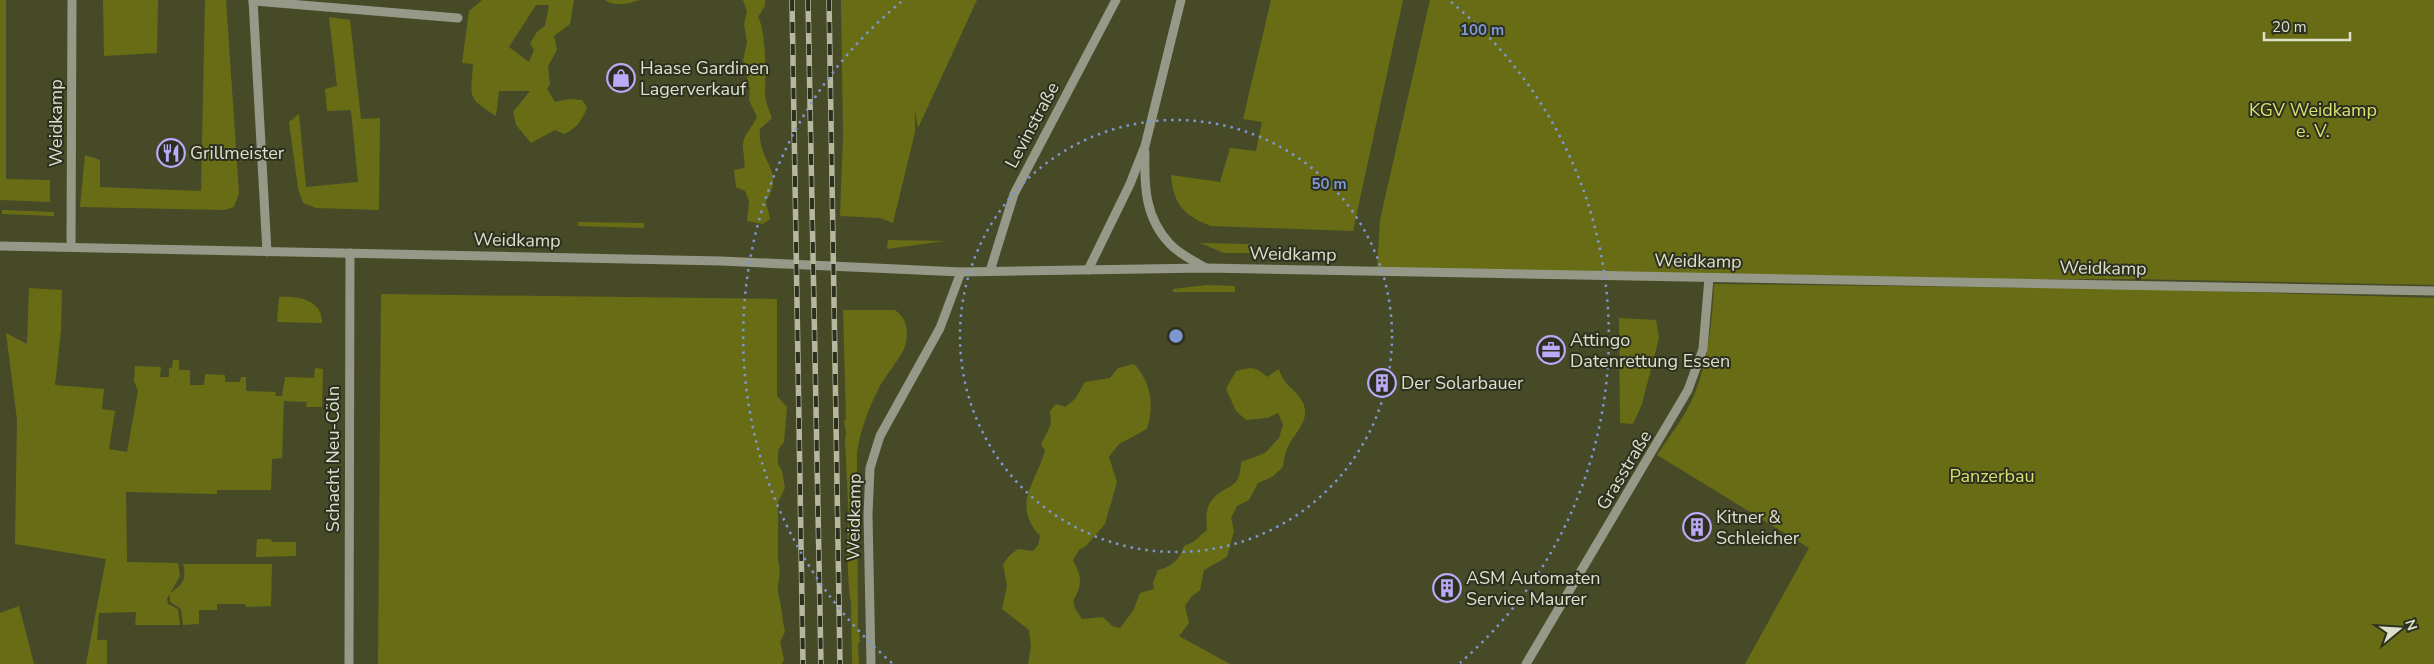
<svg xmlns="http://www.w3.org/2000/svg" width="2434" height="664" font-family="'Nunito Sans',sans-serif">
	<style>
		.green { fill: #686d15; fill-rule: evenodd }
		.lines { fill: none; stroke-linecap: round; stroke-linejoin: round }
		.minor { stroke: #979988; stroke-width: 9 }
		.rail-casing { stroke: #b5b89f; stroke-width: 5.5 }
		.rail { stroke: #2d2f1f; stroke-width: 4; stroke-dasharray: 11; stroke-linecap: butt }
		.ring { fill: none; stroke: #7d97d2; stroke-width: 2.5; stroke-dasharray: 2.5 5 }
		.labels { text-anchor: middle; stroke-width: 4; stroke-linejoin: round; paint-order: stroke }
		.poi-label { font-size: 18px; fill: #dde0cb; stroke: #2d2f1f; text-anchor: start }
		.park-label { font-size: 18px; fill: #d8e16d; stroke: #2d2f1f }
		.street-label { font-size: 18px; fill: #dde0cb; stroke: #2d2f1f }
		.centre { fill: #7d97d2; stroke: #2d2f1f; stroke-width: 2.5 }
		.ring-label { font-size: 15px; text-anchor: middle; font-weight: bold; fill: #7d97d2; stroke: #2d2f1f; stroke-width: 4; stroke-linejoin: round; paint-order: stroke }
	</style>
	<rect width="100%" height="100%" fill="#474a26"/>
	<!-- green -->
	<g class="green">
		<path d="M0,0H6V179L50,180V202L0,200Z"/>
		<path d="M103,0H158L157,53L104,56Z"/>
		<path d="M205,0H226L239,193L234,207L225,210L80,207L85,155L100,160V187L201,191Z"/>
		<path d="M482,0H574L570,24L554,36L557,50L548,66L550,84L547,89L555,102L569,99L582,100L587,107C582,121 577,128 564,134L555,130L531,143L516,125L513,112L530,91H499L496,116C466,97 471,98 473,64L462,63L469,11ZM536,5H549L545,26L537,32L530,43L534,50L529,62L509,47Z"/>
		<path d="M605,0H639C630,4 613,7 605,0Z"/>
		<path d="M743,0H765V6L758,17C766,30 766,75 765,91C764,99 769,110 772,118L760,129C757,162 786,170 766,201L770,219L763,224L747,221L749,201L745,191L736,187L734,170L744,168C746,159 742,151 743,143C745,133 753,126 757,117L749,100L750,89L743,60L747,43L744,24L747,11Z"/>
		<path d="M841,0H977L918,128L915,111V132L893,223L880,218L840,216L843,135Z"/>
		<path d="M1271,0H1403L1353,231L1211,226C1185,216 1173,205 1171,175L1220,182L1230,148L1256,151L1262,122L1243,119Z"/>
		<path d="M1430,0H2434V285L2131,279L1862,280L1377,270L1380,220Z"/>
		<path d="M329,17L350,20L361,119L380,118L379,210L316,208L303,203L298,188L289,122L299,114L306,187L358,182L351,110L327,111L325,89L337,86Z"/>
		<path d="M2,210L54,212V216L2,214Z"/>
		<path d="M578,222L644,223V228L578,226Z"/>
		<path d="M888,240L945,241L887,249Z"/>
		<path d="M1200,243L1250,244V253H1224Z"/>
		<path d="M1714,284L2139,289L2434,298V664H1745L1809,548L1657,455C1670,436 1686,415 1695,393C1709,358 1712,321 1714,284Z"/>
		<path d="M1207,285L1235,286V292H1173V289Z"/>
		<path d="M29,288L62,290L61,331L55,385L104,389L102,409L115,411L109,449L127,452L138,391L134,381L135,366L161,367L160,377H169V368H172L173,360H179V370H190V385H204L205,374L225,375V382H240L241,377H246V391L276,392L275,396H282L285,377L314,378L315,368L323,369L322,407H306L307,402L284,401L282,458L272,459L271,490H217V494L126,492L127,562L178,563L180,576L167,599L168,604L178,609L180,625H135L136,612L99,613L97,640H107V664H86L106,559L15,544L17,420L6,333L27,344Z"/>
		<path d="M381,294L777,299V396L787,407L784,442L778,450V464L782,471L785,488L778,502V562C783,573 775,586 779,597C782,608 782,620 785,632L780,642L784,659L782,664H378Z"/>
		<path d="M279,297C297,296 322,299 322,323L277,322Z"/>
		<path d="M843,310H895C907,318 908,331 906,343C904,354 886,375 880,386C869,407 861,428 857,452L858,627L860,642L858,644L859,664H852L851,602C848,594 846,528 849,522L845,441L846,432L844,421L846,419Z"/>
		<path d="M1619,318L1656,320L1659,338L1642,404L1633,424L1620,423Z"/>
		<path d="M1134,364C1152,383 1154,406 1147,429L1119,444L1109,457L1117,482L1105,524L1086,546L1079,550L1073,560C1076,566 1081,576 1080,583C1077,602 1066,597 1082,619L1103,617L1112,626L1120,628L1133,611L1140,593L1154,589L1153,583L1158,570C1173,566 1179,560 1184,546L1193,542L1207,530C1206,520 1205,507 1213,499C1226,483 1240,492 1241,462L1265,453L1279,438L1283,425L1278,413L1267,418L1246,420L1236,411L1226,389L1236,371C1250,367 1256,366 1267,377L1279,369C1284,387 1296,388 1303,403C1310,418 1298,430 1291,441C1286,449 1284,458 1283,467L1272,477L1258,483L1249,500L1237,506L1231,518L1234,531L1227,557L1204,570L1200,590L1192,596L1185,606L1189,623L1179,636L1230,664H1028L1031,646L1029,630L1002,609L1007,586L1003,564L1010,555L1018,549L1033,551L1038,545L1040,536C1011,504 1036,484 1045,450L1041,445L1051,424L1050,411L1056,404L1065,407L1075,399L1085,382L1110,378L1118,368Z"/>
		<path d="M257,539H271L272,542H296V556L256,557Z"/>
		<path d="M183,564H272L271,606L246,607L245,604H217V610H199V624L183,625L181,609L170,602V593C183,585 187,579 183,564Z"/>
		<path d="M19,606L34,664H0V613Z"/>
	</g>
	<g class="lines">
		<!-- minor -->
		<g class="minor">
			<path d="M253,0L267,252"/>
			<path d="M253,1L458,18"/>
			<path d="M1145,152C1144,186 1145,218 1170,244C1179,254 1194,261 1206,268"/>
			<path d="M0,246L721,261L961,272L1206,268L2434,291"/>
			<path d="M71,247L72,0"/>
			<path d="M1088,270L1130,184L1145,146L1181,0"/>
			<path d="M990,271L1014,194L1116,0"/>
			<path d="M349,664L350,253"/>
			<path d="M871,664L868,515L870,468L880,436L940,328L961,272"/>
			<path d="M1526,664L1688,390L1703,349L1709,278"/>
		</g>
		<defs>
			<g id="rail">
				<path d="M792,0L803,664"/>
				<path d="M808,0L821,664"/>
				<path d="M829,0L840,664"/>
			</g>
		</defs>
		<!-- rail casing -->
		<use href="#rail" class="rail-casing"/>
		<!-- rail -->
		<use href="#rail" class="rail"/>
	</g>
	<!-- distance rings -->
	<g class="ring">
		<circle cx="1176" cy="336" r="216"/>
		<path d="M892 663A433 433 0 0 1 901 2M1451 2A433 433 0 0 1 1460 663"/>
	</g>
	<!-- icons -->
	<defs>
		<symbol id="shop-ring" viewBox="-11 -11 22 22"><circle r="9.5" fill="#2d2f1f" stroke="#baaaf7" stroke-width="1.5"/><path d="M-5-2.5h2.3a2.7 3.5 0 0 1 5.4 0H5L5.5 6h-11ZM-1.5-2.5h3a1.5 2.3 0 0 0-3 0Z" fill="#baaaf7"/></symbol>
		<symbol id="restaurant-ring" viewBox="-11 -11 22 22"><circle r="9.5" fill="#2d2f1f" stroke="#baaaf7" stroke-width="1.5"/><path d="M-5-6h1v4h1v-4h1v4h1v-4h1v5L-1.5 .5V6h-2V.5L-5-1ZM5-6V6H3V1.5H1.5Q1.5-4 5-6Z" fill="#baaaf7"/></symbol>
		<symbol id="office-ring" viewBox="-11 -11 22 22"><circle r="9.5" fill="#2d2f1f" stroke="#baaaf7" stroke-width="1.5"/><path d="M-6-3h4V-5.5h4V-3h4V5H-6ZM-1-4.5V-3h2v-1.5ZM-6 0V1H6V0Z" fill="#baaaf7"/></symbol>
		<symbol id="building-ring" viewBox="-11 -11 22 22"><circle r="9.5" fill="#2d2f1f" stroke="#baaaf7" stroke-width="1.5"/><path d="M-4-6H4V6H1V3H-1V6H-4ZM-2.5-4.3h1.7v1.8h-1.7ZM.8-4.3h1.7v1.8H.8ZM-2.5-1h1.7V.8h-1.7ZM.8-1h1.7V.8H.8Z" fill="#baaaf7"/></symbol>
	</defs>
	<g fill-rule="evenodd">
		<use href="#shop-ring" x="605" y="62" width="32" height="32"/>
		<use href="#restaurant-ring" x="155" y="137" width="32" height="32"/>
		<use href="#office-ring" x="1535" y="334" width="32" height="32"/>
		<use href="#building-ring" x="1366" y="367" width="32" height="32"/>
		<use href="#building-ring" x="1681" y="511" width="32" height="32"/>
		<use href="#building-ring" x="1431" y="572" width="32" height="32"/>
	</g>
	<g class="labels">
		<!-- poi labels -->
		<g class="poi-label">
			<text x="640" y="74">Haase Gardinen<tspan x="640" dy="21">Lagerverkauf</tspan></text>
			<text x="190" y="159">Grillmeister</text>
			<text x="1570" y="346">Attingo<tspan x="1570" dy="21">Datenrettung Essen</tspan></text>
			<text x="1401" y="389">Der Solarbauer</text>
			<text x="1716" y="523">Kitner &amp;<tspan x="1716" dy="21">Schleicher</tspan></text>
			<text x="1466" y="584">ASM Automaten<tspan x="1466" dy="21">Service Maurer</tspan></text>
		</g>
		<!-- park labels -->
		<g class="park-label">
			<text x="2313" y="116">KGV Weidkamp<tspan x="2313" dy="21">e. V.</tspan></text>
			<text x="1992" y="482">Panzerbau</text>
		</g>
		<!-- street labels -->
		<g class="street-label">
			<text transform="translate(56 123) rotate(-90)" y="6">Weidkamp</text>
			<text transform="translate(1032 125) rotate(-62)" y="6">Levinstraße</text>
			<text transform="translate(517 240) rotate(1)" y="6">Weidkamp</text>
			<text transform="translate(1293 254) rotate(1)" y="6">Weidkamp</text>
			<text transform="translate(1698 261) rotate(1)" y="6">Weidkamp</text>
			<text transform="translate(2103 268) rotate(1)" y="6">Weidkamp</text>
			<text transform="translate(333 459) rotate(-90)" y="6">Schacht Neu-Cöln</text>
			<text transform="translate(1624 470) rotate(-59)" y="6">Grasstraße</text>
			<text transform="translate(854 517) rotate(-89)" y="6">Weidkamp</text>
		</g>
	</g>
	<circle cx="1176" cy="336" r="8" class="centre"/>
	<g class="ring-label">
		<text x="1482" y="35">100 m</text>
		<text x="1329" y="189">50 m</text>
	</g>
	<!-- north arrow -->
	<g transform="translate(2399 629) rotate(72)" stroke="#2d2f1f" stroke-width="4" paint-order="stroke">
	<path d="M0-4L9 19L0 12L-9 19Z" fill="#dde0cb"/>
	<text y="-8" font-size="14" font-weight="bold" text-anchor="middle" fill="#dde0cb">N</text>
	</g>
	<!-- scale -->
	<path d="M2264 32v8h86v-8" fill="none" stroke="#dde0cb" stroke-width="2.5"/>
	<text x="2272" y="32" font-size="15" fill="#dde0cb" stroke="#2d2f1f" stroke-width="4" paint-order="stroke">20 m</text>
</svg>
